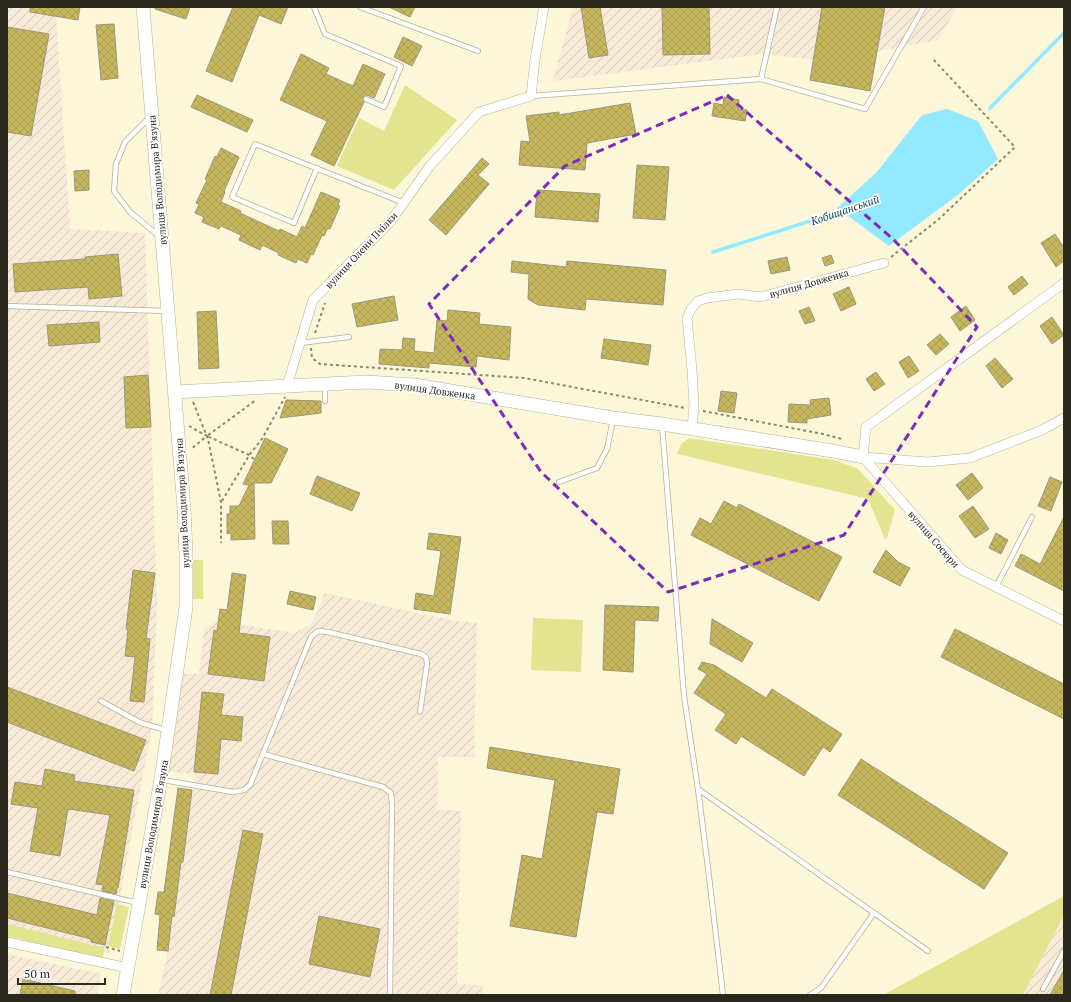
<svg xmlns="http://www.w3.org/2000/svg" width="1071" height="1002" font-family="'PT Serif',serif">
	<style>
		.industrial { fill: url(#industrial-furrows) }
		.grass { fill: #e1e590 }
		.water { fill: #93e9ff }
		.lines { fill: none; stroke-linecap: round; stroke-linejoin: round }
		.stream { stroke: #93e9ff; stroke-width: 3.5 }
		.building { fill: url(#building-cross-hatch); stroke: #9c977a }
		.lane-casing { stroke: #b6b193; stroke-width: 6 }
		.street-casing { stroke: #b6b193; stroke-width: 10 }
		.secondary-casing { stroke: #b6b193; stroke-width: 14 }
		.path { stroke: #8b8874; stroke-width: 2; stroke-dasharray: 3 3; stroke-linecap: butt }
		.lane { stroke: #fff; stroke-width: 4.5 }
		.street { stroke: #fff; stroke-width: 9 }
		.secondary { stroke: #fff; stroke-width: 13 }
		.marked { fill: none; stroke: #7b2cbf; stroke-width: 3; stroke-dasharray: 8 5; stroke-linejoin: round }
		.labels { text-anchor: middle; stroke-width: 3.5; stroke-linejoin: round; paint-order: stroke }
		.street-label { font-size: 10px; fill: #2b291e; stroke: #fff }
		.water-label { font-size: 11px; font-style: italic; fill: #0b414c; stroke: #fff }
	</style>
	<defs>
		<pattern id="industrial-furrows" width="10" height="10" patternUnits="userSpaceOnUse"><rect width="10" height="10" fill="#f7ead6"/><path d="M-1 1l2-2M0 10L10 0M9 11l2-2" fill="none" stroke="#d4c9b7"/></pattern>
		<pattern id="building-cross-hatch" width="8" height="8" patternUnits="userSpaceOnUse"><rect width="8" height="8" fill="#c6b75f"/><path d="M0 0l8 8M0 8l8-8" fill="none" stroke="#aa9d52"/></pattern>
	</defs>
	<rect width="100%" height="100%" fill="#fcf7d8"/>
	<!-- industrial -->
	<g class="industrial">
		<path d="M7,7H45L44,14L56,16L70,229L145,233L157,605L152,728L109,953L7,925Z"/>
		<path d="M573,7H957L938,40L826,61L763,54L553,81Z"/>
		<path d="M325,593L450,620L477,623L474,757H438L437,810L461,811L457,984L483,985L482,995H158L168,951L195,774L165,771L178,674H199L204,630L216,621L295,633L312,623Z"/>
		<path d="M1064,915V995H1023Z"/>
		<path d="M7,954L101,974L97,995H7Z"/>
	</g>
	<!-- grass -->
	<g class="grass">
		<path d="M405,85L457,120L394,190L337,166L359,118L384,131Z"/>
		<path d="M689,438L834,460L856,468L860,471L895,510L887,538L885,539L868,499L677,454L681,444Z"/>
		<rect x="189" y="560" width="14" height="39"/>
		<path d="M533,618L583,620L581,672L531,670Z"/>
		<path d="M1064,896V915L1023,995H883Z"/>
		<path d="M117,904L129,907L120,949L108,946Z"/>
		<path d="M7,924L105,948L102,959L7,936Z"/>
	</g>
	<!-- water -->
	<path class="water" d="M947,109L978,121L998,159L959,194L889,246L837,208L876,173L922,115Z"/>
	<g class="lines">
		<!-- stream -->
		<g class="stream">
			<path d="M990,108L1064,33"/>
			<path d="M713,252L845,210"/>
		</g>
	</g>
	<!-- building -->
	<g class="building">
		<path d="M30,7H80L78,20L30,12Z"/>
		<path d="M155,7H190L186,19L155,9Z"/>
		<path d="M233,7H288L281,24L259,15L232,82L206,71Z"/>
		<path d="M389,7H415L410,17Z"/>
		<path d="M581,7H600L608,55L589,58Z"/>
		<path d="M662,7H709L710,54L663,55Z"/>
		<path d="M822,7H885L870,91L810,80Z"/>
		<path d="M114,24L118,78L101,80L96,25Z"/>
		<path d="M7,27L49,34L31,136L7,132Z"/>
		<path d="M403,37L422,46L412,66L394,57Z"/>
		<path d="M301,54L329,68L326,74L353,86L363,64L385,74L374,98L367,95L363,97L364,102L334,166L311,155L327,121L280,100Z"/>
		<path d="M197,95L253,120L247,132L191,107Z"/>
		<path d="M724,97L739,100L738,109L747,110L745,121L712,116L714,103L723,105Z"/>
		<path d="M630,103L636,134L587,143L585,170L519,165L521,141L530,142L526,116L559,112V115Z"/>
		<path d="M221,148L239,157L224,191L225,192L221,202L241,211L240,213L279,231L280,229L297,237L302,226L305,228L321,192L340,200L338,205L340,206L330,229L328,228L324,236L322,235L313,255L311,254L307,263L298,259L296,263L278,255L279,253L262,245L260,250L239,240L241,235L221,226L219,229L202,222L204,217L195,213L199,204L196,203L207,180L205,179L215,156L217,157Z"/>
		<path d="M482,158L489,164L478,175L489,184L446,235L429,220Z"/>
		<path d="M637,165L669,167L665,220L633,218Z"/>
		<path d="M89,170V190L75,191L74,171Z"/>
		<path d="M537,190L600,194L598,222L535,217Z"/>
		<path d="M1055,234L1064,248V261L1056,267L1041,243Z"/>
		<path d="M118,254L122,296L89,299L88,287L15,292L13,264L85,259V257Z"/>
		<path d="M831,255L834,263L825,266L822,258Z"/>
		<path d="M787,257L790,270L771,274L768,261Z"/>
		<path d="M512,261L566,267L567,261L666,270L663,305L586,299L585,310L538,305L528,299L529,274L511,272Z"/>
		<path d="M1022,276L1028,284L1014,295L1008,287Z"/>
		<path d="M849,287L856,304L841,311L833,294Z"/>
		<path d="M394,296L398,320L357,327L352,304Z"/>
		<path d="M966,306L975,320L960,331L951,317Z"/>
		<path d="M809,307L815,321L805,324L799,311Z"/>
		<path d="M448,310L480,313L479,324L511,327L509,360L477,356L476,367L429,363V368L379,364L380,349L402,350L403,338L415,339L414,351L434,353L437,320L447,321Z"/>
		<path d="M216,311L219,368L199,369L197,312Z"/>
		<path d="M1052,317L1064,335L1052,344L1040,326Z"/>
		<path d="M99,322L100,342L49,346L47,325Z"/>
		<path d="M940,334L949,344L936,355L927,345Z"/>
		<path d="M604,339L651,345L648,365L601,358Z"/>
		<path d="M909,356L919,371L908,378L899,362Z"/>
		<path d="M995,358L1013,379L1002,388L986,366Z"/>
		<path d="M876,372L885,384L874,391L866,379Z"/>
		<path d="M148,375L151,427L126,428L124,377Z"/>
		<path d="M721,391L737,393L734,413L718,411Z"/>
		<path d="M829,398L831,415L807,419V423L788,422L789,404L811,405L810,400Z"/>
		<path d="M286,400L321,401V413L280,418Z"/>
		<path d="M265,438L288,449L271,483H254L255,539L231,540V533L227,534V514H230V506H239L249,485L243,484Z"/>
		<path d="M972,473L983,488L968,500L956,485Z"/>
		<path d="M317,476L360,493L352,511L310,494Z"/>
		<path d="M1050,477L1062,482L1051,511L1038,506Z"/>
		<path d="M724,501L737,508L739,504L842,557L819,601L691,535L700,518L711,524Z"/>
		<path d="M973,506L989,529L975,538L959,516Z"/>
		<path d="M1064,517V591L1015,566L1021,554L1040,564Z"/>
		<path d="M272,521H288L289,544H273Z"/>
		<path d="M429,533L461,537L450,614L414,609L416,593L434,596L441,551L427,549Z"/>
		<path d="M996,533L1008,540L1001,554L989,548Z"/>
		<path d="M886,550L898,562L910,568L900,586L873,572Z"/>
		<path d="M133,570L155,573L146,638L150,639L144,702L130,701L135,657L125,656L128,630L126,629Z"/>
		<path d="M232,573L246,575L239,633L270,637L264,681L208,674L214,630L217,631L220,609L227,610Z"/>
		<path d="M290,591L316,597L313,610L287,604Z"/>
		<path d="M605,605L659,607L658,621L635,620L633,672L603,670Z"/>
		<path d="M712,619L753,643L742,662L710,644Z"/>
		<path d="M955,629L1064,684V719L941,657Z"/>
		<path d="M702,662L714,665L766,698L772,689L842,734L830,752L823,747L804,776L741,736L736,744L715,730L726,714L694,693L707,674L698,669Z"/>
		<path d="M7,687L146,740L134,771L7,722Z"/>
		<path d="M202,692L224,694L221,715L243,717L241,741L221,739L218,774L194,772Z"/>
		<path d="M490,747L620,769L613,814L597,812L576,937L510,926L522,855L542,859L555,780L487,768Z"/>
		<path d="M861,759L1008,853L984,889L838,795Z"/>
		<path d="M45,769L75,775L74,781L134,790L118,888H117L116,894L102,891L103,885L96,884L110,815L68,809L60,856L30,851L38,808L11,804L15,782L42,786Z"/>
		<path d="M178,788L192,790L183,862H181L174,917L172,916L168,951L157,950L160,915L155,914L158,892H164Z"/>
		<path d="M243,830L263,834L231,995H210Z"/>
		<path d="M7,893L97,915L100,898L114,901L105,945L91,942V939L7,918Z"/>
		<path d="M319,916L380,929L370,977L309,964Z"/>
		<path d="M1064,970V995H1050Z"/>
		<path d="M23,979L75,991V995H20Z"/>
	</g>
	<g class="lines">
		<defs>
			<g id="lane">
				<path d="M314,7L325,34L401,66L384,107L366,99"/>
				<path d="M360,7L478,51"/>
				<path d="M761,79L777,7"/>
				<path d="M531,96L761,79L865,109L924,7"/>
				<path d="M149,118L125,142L116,164L114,191L130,212L159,236"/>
				<path d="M317,168L294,223L232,197L255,144L404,203"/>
				<path d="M7,306L167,311"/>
				<path d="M300,343L349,337"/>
				<path d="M325,401V386"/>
				<path d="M662,425L684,696L698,789L708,868L723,995"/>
				<path d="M559,482L597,468L607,449L613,420"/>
				<path d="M996,587L1032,517"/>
				<path d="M101,701L141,723L166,730"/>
				<path d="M263,754L383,787L391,793L392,803L390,995"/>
				<path d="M163,780L233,792L244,790L250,785L311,637L318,631L328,632L421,654L426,657L427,664L420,712"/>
				<path d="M698,789L928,951"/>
				<path d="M7,872L138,903"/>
				<path d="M1043,989L1064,951"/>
				<path d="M810,995L821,988L874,913"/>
			</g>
			<g id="street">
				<path d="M287,386L313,300L391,221L429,167L479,112L531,96L535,59L544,7"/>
				<path d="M692,428L694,406L692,370L687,318L691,309L698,301L707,298L738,294L761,297L884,263"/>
				<path d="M863,457L866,427L1064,283"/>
				<path d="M863,457L962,570L1064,621"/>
				<path d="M863,457L927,462L970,458L1042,430L1064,418"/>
				<path d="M7,942L128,968"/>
			</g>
			<g id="secondary">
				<path d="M175,392L366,382L415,385L613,418L662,424L833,451L863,457"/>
				<path d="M123,995L161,779L186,607V553L184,508L143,7"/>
			</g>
		</defs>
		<!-- lane casing -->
		<use href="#lane" class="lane-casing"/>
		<!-- street casing -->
		<use href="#street" class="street-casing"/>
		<!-- secondary casing -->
		<use href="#secondary" class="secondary-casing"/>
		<!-- path -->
		<g class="path">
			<path d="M891,257L939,219L1015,147L932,58"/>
			<path d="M315,333L325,303"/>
			<path d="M311,348L312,358L320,364L524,378L685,408"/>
			<path d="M193,402L208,439L221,502V543"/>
			<path d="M703,411L823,434L842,439"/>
			<path d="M189,426L207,436L191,449"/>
			<path d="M254,459L249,455L207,436L256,400"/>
			<path d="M222,501L250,454L262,439L285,397"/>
			<path d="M106,947L120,951"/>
		</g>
		<!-- lane -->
		<use href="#lane" class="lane"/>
		<!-- street -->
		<use href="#street" class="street"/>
		<!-- secondary -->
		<use href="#secondary" class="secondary"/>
	</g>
	<!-- marked area -->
	<path class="marked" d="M727,95L893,239L977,327L844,535L668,592L541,472L429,304L565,166Z"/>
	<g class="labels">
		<!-- street labels -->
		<g class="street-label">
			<text transform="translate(157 180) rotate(-95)" y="4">вулиця Володимира В'язуна</text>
			<text transform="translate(361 250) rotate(-47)" y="4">вулиця Олени Пчілки</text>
			<text transform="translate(809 283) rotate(-16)" y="4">вулиця Довженка</text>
			<text transform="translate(435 390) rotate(8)" y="4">вулиця Довженка</text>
			<text transform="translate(182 503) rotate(-93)" y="4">вулиця Володимира В'язуна</text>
			<text transform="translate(934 539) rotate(49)" y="4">вулиця Сосюри</text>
			<text transform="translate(153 824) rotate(-80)" y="4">вулиця Володимира В'язуна</text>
		</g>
		<!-- water labels -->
		<g class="water-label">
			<text transform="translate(845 210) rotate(-19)" y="4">Кобищанський</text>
		</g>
	</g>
	<!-- border -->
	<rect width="1071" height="1002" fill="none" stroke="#2b291e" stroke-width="16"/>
	<!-- scale -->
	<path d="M18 978v6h87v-6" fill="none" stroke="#2b291e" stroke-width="2"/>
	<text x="24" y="978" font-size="12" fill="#2b291e" stroke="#ffffff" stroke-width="3" paint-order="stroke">50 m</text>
</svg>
